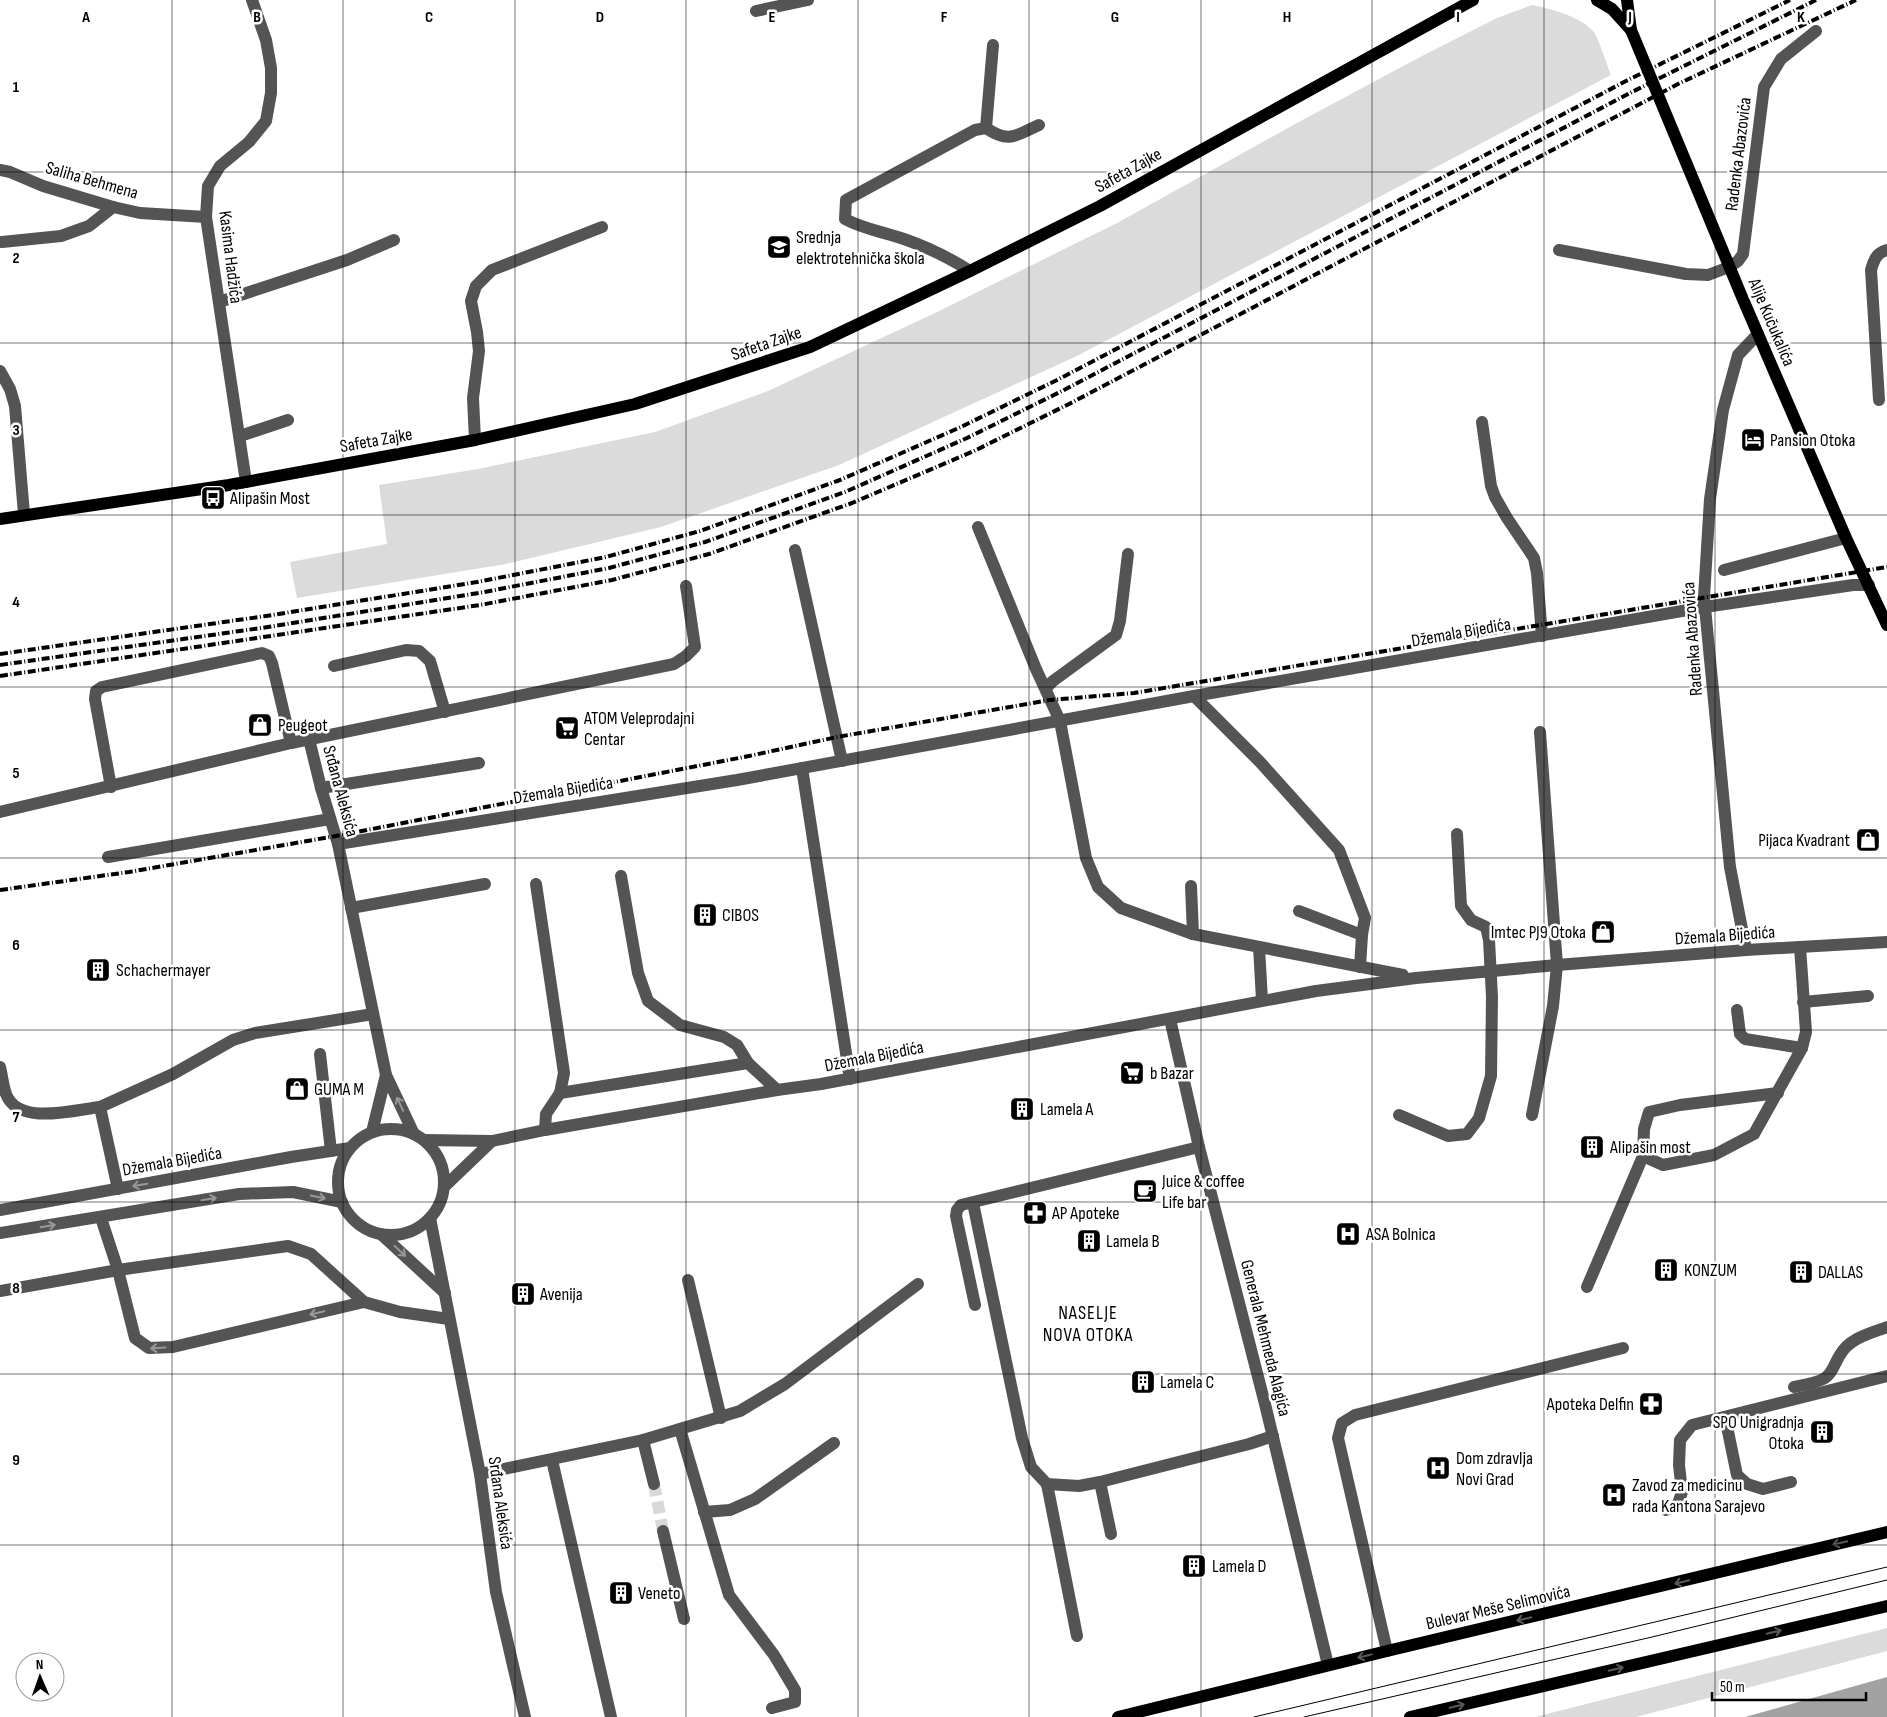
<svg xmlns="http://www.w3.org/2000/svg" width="1887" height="1717" font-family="'Sofia Sans Condensed',sans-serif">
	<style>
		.green { fill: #dbdbdb }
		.water { fill: #a2a2a2 }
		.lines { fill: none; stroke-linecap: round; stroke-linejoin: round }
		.minor-tunnel { stroke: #d9d9d9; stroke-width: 12; stroke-dasharray: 12 6; stroke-linecap: butt }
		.minor { stroke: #545454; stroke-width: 12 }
		.major { stroke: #000; stroke-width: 12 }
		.tram { stroke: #000; stroke-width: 1 }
		.rail { stroke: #000; stroke-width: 4; stroke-dasharray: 8 2.5 1 2.5; stroke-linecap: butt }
		.oneway { stroke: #989898 }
		.oneway2 { stroke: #595959 }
		.grid { fill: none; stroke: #000; stroke-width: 1; stroke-opacity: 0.55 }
		.labels { text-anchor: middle; stroke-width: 5; stroke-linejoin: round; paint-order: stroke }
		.street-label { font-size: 18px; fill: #000; stroke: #fff }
		.poi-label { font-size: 18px; fill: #000; stroke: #fff; text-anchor: start }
		.neighbourhood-label { font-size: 19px; letter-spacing: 1px; fill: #000; stroke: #fff }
		.grid-label { font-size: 16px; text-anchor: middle; font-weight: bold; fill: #000; stroke: #fff; stroke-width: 5; stroke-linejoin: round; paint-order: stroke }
	</style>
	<rect width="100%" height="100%" fill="#fff"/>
	<!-- green -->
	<g class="green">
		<path d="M1532,5C1552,9 1579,16 1593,31C1599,38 1607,66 1611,75L1079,355L839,465L661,527L506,564L297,598L290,562L387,544L379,485L478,469L655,432L768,391L935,313L1119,222L1295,124L1420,57L1497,18Z"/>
		<path d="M1887,1628V1651L1636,1717H1535Z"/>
	</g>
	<!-- water -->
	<path class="water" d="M1887,1677V1717H1745Z"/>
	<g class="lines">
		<!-- minor-tunnel -->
		<path class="minor-tunnel" d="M654,1484L663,1531"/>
		<!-- minor -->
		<g class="minor">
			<path d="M756,11L808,0"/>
			<path d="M986,128L993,45"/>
			<path d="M0,170L10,172L43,186L113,207L140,213L206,217"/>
			<path d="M2,242L61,236L89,226L113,207"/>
			<path d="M1559,250L1686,274L1708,275L1729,267L1738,261L1743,254L1764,87L1781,59L1816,31"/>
			<path d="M970,271C948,257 927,247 904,239C884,232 863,229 845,219L846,200L975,130L986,128C1009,144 1017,135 1039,125"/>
			<path d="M219,302L347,260L394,240"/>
			<path d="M0,371L10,389L15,406L24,514"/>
			<path d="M1879,400L1871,270C1874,260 1876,253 1887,250"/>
			<path d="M1482,422L1491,486L1495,497L1507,518L1534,558L1537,573L1542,636"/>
			<path d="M240,436L288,420"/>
			<path d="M475,440L473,398L479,351L477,332L471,301L476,286L492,270L602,227"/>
			<path d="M246,482L206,217L208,186L220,166L249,142L266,121L271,93V68L266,40L252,0"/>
			<path d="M978,527L1036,669L1060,721L1086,858L1098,887L1121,908L1193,934L1403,975"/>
			<path d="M795,550L842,761"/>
			<path d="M1724,570L1846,538"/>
			<path d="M334,666L406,650L419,651L430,661L445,712"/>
			<path d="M1046,688L1053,681L1116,635L1120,621L1128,554"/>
			<path d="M1194,696L1260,762L1339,850L1365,918L1362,935"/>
			<path d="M309,739L321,788L338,844L386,1075L414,1134"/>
			<path d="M802,768L850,1079"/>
			<path d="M111,787L95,699L96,691L102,687L262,653L269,656L272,663L291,743"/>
			<path d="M321,788L479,763"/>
			<path d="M0,812L291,743L674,664L686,656L695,647L686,586"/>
			<path d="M338,844L737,780L1194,696L1705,607L1853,585H1869"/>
			<path d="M108,857L330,819"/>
			<path d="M621,876L638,973L648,1001L680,1025L724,1037L737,1045L748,1063L777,1090"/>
			<path d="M536,884L564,1073L560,1093L546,1114L545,1130"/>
			<path d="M1191,886L1193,934"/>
			<path d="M351,908L485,884"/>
			<path d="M1299,911L1362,935L1360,967"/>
			<path d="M1259,947L1262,1000"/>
			<path d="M1746,950L1730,867L1704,597L1710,499L1723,410L1738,355L1758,334"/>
			<path d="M1803,1002L1868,996"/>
			<path d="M1737,1010L1740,1034L1745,1039L1802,1048"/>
			<path d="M1170,1019L1199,1147L1265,1404L1328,1665"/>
			<path d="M320,1054L331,1151"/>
			<path d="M0,1067C2,1075 3,1085 6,1094C18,1126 74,1110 100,1107"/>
			<path d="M560,1093L748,1063"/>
			<path d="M1399,1115L1448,1136L1467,1134L1479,1118L1491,1076L1492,997L1489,940L1486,927L1471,920L1461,906L1457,834"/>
			<path d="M1532,1115L1553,1006L1557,965L1540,732"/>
			<circle cx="391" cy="1182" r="53"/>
			<path d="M372,1132L386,1075"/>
			<path d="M424,1140L492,1141L545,1130L777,1090L821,1084L1316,991L1416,978L1557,965L1746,950L1887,942"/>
			<path d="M1643,1156L1644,1129L1649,1112L1680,1105L1778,1093"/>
			<path d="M444,1187L492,1141"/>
			<path d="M118,1189L100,1107L173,1074L233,1040L255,1033L373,1014"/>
			<path d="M973,1203L1022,1438L1031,1467L1047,1484L1079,1486L1100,1482L1249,1444L1273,1436"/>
			<path d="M0,1210L291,1157L350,1148"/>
			<path d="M101,1218L118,1270L288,1246L311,1254L364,1302L400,1312L449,1319"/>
			<path d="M430,1218L480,1474L496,1592L525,1717"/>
			<path d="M0,1233L239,1194L293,1192L342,1202"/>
			<path d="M381,1234L445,1293"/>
			<path d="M688,1280L721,1418"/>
			<path d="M1587,1287L1643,1156L1663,1165L1714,1155L1754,1134L1802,1048L1806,1032L1800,947"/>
			<path d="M0,1291L118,1270L135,1338L149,1348L173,1347L364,1302"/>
			<path d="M975,1305L956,1216L957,1210L961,1205L1199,1147"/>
			<path d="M1794,1387C1804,1385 1817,1383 1825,1378C1833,1373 1835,1362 1840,1355C1849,1338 1871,1333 1887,1327"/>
			<path d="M1725,1417L1737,1475L1747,1484L1763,1489L1791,1482"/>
			<path d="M680,1429L729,1595L774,1655L795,1690V1702L772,1708"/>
			<path d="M643,1440L654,1484"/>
			<path d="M552,1460L611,1717"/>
			<path d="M480,1474L643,1440L740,1411L785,1384L918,1284"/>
			<path d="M1100,1482L1111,1534"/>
			<path d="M1047,1484L1077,1636"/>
			<path d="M1666,1510L1678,1504L1682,1492L1679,1465L1680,1440L1692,1425L1887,1376"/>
			<path d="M704,1512L730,1510L755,1499L834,1443"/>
			<path d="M663,1531L684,1619"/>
			<path d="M1387,1651L1338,1438L1342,1423L1355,1415L1623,1348"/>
		</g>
		<!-- major -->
		<g class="major">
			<path d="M1597,0L1612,9L1631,30"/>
			<path d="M1627,0L1631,30L1742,297L1846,538L1887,625"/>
			<path d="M0,519L229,485L475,440L635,404L810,347L970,271L1100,206L1473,0"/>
			<path d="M1118,1717L1387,1651L1887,1532"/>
			<path d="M1410,1717L1887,1606"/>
		</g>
		<!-- tram -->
		<g class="tram">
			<path d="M1254,1717L1887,1567"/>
			<path d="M1304,1717L1652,1637L1887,1580"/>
		</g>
		<!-- rail -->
		<g class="rail">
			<path d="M0,654L266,616L477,582L606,557L700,531L840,480L961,427L1059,379L1626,81L1790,0"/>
			<path d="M0,665L268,627L479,593L609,568L705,542L845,492L967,438L1064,390L1632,92L1816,0"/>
			<path d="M0,676L480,605L612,580L709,554L852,503L974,451L1071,403L1678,84L1856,0"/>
			<path d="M0,890L129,872L336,836L749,756L837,737L1050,700L1134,693L1887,567"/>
		</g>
	</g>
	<!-- one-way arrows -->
	<defs><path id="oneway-shaft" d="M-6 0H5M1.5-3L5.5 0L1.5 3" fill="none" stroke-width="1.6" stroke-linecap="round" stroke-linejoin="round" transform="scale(1.25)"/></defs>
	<g class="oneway">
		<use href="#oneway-shaft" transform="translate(400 1104) rotate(-115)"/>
		<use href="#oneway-shaft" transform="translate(140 1185) rotate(170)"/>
		<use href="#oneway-shaft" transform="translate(318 1197) rotate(12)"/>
		<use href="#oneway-shaft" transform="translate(209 1199) rotate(-10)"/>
		<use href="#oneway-shaft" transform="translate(48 1226) rotate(-9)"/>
		<use href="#oneway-shaft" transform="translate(400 1251) rotate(43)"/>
		<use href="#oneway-shaft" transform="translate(317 1313) rotate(167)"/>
		<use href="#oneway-shaft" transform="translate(158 1348) rotate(177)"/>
	</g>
	<g class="oneway2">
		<use href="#oneway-shaft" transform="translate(1840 1543) rotate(166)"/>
		<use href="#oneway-shaft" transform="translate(1682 1582) rotate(167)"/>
		<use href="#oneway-shaft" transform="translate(1524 1619) rotate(167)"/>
		<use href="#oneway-shaft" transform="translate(1774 1632) rotate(-13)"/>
		<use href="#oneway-shaft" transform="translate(1365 1656) rotate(166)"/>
		<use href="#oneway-shaft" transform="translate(1616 1669) rotate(-13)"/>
		<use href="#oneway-shaft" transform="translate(1457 1706) rotate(-13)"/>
	</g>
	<!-- grid -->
	<path class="grid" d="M172,0V1717M343,0V1717M515,0V1717M686,0V1717M858,0V1717M1029,0V1717M1201,0V1717M1372,0V1717M1544,0V1717M1715,0V1717M0,172H1887M0,343H1887M0,515H1887M0,687H1887M0,858H1887M0,1030H1887M0,1202H1887M0,1374H1887M0,1545H1887"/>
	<!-- icons -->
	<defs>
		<symbol id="school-square" viewBox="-11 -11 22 22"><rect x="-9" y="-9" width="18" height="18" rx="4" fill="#000" stroke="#fff"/><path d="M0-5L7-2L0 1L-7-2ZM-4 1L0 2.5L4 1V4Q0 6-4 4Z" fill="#fff"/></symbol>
		<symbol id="hotel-square" viewBox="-11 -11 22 22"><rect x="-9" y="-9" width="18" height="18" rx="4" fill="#000" stroke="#fff"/><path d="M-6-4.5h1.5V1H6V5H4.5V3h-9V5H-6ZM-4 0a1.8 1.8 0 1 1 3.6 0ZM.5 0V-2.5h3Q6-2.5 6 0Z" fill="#fff"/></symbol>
		<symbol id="bus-square" viewBox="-11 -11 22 22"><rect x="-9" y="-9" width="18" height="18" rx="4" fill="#000" stroke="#fff"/><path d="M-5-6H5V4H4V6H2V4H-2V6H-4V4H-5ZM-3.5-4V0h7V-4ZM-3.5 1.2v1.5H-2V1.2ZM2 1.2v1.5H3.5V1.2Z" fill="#fff"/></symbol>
		<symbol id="shop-square" viewBox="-11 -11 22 22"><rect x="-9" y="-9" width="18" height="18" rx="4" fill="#000" stroke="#fff"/><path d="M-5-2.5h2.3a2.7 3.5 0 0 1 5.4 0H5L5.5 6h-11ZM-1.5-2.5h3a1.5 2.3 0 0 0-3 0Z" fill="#fff"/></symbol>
		<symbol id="supermarket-square" viewBox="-11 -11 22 22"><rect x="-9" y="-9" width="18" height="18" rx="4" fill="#000" stroke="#fff"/><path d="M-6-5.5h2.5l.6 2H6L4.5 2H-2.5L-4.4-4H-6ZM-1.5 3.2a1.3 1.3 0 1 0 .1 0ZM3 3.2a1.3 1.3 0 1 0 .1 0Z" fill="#fff"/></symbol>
		<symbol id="building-square" viewBox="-11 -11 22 22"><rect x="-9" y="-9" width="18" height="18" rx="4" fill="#000" stroke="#fff"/><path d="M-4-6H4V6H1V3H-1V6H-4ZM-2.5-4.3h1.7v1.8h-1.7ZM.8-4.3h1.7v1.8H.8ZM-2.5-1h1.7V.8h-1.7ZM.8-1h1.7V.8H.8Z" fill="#fff"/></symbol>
		<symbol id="cafe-square" viewBox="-11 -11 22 22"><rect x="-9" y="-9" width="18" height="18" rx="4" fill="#000" stroke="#fff"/><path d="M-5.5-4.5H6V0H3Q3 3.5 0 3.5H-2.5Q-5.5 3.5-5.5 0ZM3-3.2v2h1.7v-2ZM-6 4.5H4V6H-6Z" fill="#fff"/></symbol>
		<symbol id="pharmacy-square" viewBox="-11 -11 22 22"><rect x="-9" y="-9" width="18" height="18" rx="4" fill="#000" stroke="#fff"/><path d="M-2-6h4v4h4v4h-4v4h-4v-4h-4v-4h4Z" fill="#fff"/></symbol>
		<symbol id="hospital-square" viewBox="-11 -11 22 22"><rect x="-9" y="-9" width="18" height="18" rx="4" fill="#000" stroke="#fff"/><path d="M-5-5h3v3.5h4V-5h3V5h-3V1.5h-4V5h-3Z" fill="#fff"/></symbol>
	</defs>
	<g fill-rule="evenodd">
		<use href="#school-square" x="765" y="233" width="28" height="28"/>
		<use href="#hotel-square" x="1739" y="426" width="28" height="28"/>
		<use href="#bus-square" x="199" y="484" width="28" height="28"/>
		<use href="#shop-square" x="246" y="711" width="28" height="28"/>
		<use href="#supermarket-square" x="553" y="714" width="28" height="28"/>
		<use href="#shop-square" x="1854" y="826" width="28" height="28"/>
		<use href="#building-square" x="691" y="901" width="28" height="28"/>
		<use href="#shop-square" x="1589" y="918" width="28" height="28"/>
		<use href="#building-square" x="84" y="956" width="28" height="28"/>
		<use href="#supermarket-square" x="1118" y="1059" width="28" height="28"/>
		<use href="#shop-square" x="283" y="1075" width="28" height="28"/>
		<use href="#building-square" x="1008" y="1095" width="28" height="28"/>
		<use href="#building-square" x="1578" y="1133" width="28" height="28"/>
		<use href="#cafe-square" x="1131" y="1177" width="28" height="28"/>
		<use href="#pharmacy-square" x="1021" y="1199" width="28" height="28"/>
		<use href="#hospital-square" x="1334" y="1220" width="28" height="28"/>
		<use href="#building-square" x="1075" y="1227" width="28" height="28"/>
		<use href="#building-square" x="1652" y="1256" width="28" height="28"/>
		<use href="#building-square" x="1787" y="1258" width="28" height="28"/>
		<use href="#building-square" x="509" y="1280" width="28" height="28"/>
		<use href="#building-square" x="1129" y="1368" width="28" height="28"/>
		<use href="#pharmacy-square" x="1637" y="1390" width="28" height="28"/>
		<use href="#building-square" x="1808" y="1418" width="28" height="28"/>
		<use href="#hospital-square" x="1424" y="1454" width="28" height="28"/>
		<use href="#hospital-square" x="1600" y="1481" width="28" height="28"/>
		<use href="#building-square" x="1180" y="1552" width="28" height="28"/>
		<use href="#building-square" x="607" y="1579" width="28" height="28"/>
	</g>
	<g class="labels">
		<!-- street labels -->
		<g class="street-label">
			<text transform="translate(1738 154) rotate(-83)" y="6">Radenka Abazovića</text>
			<text transform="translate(1128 170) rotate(-29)" y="6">Safeta Zajke</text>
			<text transform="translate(92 180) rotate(16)" y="6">Saliha Behmena</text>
			<text transform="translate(231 257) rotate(83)" y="6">Kasima Hadžića</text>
			<text transform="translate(1772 322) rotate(67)" y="6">Alije Kučukalića</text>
			<text transform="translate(766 343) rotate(-19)" y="6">Safeta Zajke</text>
			<text transform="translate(376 440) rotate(-10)" y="6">Safeta Zajke</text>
			<text transform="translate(1461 632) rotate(-10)" y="6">Džemala Bijedića</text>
			<text transform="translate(1692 639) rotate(-94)" y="6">Radenka Abazovića</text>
			<text transform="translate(563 790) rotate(-9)" y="6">Džemala Bijedića</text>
			<text transform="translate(341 791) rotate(75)" y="6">Srđana Aleksića</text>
			<text transform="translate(1725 935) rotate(-4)" y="6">Džemala Bijedića</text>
			<text transform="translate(874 1056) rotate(-11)" y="6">Džemala Bijedića</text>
			<text transform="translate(172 1161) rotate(-10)" y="6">Džemala Bijedića</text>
			<text transform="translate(1266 1338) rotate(76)" y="6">Generala Mehmeda Alagića</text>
			<text transform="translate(501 1503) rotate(82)" y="6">Srđana Aleksića</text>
			<text transform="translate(1498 1607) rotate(-13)" y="6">Bulevar Meše Selimovića</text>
		</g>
		<!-- poi labels -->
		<g class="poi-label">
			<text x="796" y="243">Srednja<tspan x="796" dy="21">elektrotehnička škola</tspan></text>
			<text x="1770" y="446">Pansion Otoka</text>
			<text x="230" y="504">Alipašin Most</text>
			<text x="584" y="724">ATOM Veleprodajni<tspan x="584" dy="21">Centar</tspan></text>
			<text x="278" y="731">Peugeot</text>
			<text x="1850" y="846" text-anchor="end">Pijaca Kvadrant</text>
			<text x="722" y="921">CIBOS</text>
			<text x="1586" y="938" text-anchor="end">Imtec PJ9 Otoka</text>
			<text x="116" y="976">Schachermayer</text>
			<text x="1150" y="1079">b Bazar</text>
			<text x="314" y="1095">GUMA M</text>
			<text x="1040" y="1115">Lamela A</text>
			<text x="1610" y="1153">Alipašin most</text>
			<text x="1162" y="1187">Juice &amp; coffee<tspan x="1162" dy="21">Life bar</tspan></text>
			<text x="1052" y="1219">AP Apoteke</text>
			<text x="1366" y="1240">ASA Bolnica</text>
			<text x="1106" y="1247">Lamela B</text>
			<text x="1684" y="1276">KONZUM</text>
			<text x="1818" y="1278">DALLAS</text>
			<text x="540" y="1300">Avenija</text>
			<text x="1160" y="1388">Lamela C</text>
			<text x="1634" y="1410" text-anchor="end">Apoteka Delfin</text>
			<text x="1804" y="1428" text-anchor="end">SPO Unigradnja<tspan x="1804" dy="21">Otoka</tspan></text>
			<text x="1456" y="1464">Dom zdravlja<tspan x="1456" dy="21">Novi Grad</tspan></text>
			<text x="1632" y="1491">Zavod za medicinu<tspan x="1632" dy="21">rada Kantona Sarajevo</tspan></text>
			<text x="1212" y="1572">Lamela D</text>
			<text x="638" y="1599">Veneto</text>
		</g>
		<!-- neighbourhood labels -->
		<g class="neighbourhood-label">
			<text x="1088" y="1319">NASELJE<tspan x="1088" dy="22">NOVA OTOKA</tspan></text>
		</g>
	</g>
	<g class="grid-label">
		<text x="86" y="22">A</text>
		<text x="257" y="22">B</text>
		<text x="429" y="22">C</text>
		<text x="600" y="22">D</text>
		<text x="772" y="22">E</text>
		<text x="944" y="22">F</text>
		<text x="1115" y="22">G</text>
		<text x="1287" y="22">H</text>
		<text x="1458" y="22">I</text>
		<text x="1630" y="22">J</text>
		<text x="1801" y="22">K</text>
		<text x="16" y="92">1</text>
		<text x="16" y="263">2</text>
		<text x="16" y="435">3</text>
		<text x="16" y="607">4</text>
		<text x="16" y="778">5</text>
		<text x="16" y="950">6</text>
		<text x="16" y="1122">7</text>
		<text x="16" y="1293">8</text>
		<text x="16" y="1465">9</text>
	</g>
	<!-- north arrow -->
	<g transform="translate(40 1677) rotate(358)"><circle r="24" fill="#ffffff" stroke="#999999"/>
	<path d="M0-4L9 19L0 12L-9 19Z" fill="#000000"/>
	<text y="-8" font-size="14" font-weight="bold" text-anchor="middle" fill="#000000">N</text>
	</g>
	<!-- scale -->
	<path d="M1712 1692v8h154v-8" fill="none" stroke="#000000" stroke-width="2.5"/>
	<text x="1720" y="1692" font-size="15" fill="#000000" stroke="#ffffff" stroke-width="4" paint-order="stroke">50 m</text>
</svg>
